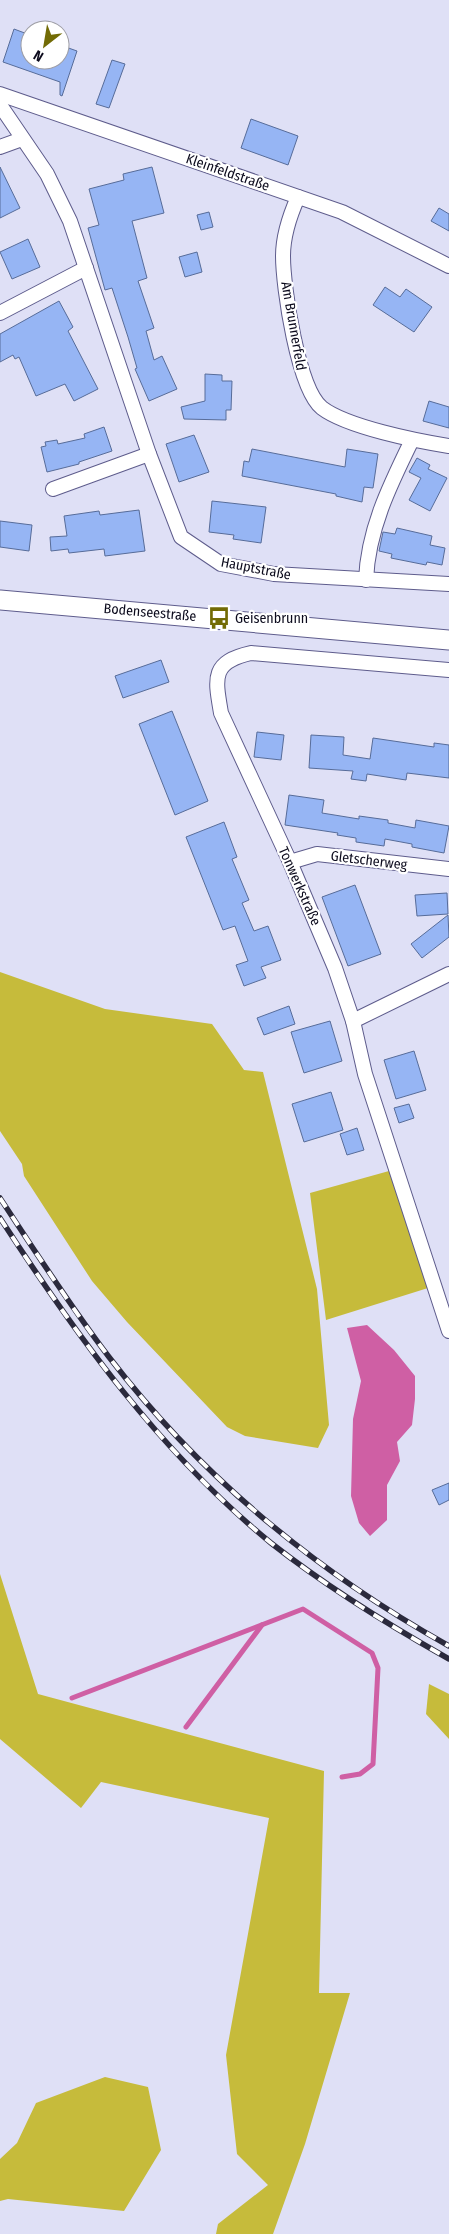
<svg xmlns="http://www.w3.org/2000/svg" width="449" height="2234" font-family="'Fira Sans Condensed',sans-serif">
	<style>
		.green { fill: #c6bb3b }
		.water { fill: #cf5fa4 }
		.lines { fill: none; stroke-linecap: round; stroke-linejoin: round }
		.stream { stroke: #cf5fa4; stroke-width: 5 }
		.building { fill: #96b5f4; stroke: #576c99 }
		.street-casing { stroke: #5e5c8c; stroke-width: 16 }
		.secondary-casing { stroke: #5e5c8c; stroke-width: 21 }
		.street { stroke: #fff; stroke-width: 14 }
		.secondary { stroke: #fff; stroke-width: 19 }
		.rail-casing { stroke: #2b2a3d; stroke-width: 5.5 }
		.rail { stroke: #fff; stroke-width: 4; stroke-dasharray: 11; stroke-linecap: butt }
		.labels { text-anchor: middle; stroke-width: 4.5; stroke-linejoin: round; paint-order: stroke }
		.street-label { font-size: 14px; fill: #0b0a1c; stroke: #fff }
		.poi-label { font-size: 14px; fill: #0b0a1c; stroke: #fff; text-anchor: start }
	</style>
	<rect width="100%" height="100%" fill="#dfe0f6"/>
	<!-- green -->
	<g class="green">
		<path d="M0,972L105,1009L212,1024L244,1070L263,1072L317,1289L329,1425L318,1448L245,1436L227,1427L127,1322L92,1281L24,1176L22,1164L0,1131Z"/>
		<path d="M389,1171L428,1288L326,1320L310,1193Z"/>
		<path d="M0,1574L38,1694L324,1771L319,1993H350L305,2144L273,2234H216L218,2224L268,2185L237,2154L226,2055L269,1818L101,1782L81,1808L0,1739Z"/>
		<path d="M429,1684L449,1694V1739L426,1714Z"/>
		<path d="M105,2077L148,2087L161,2150L124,2211L8,2199L0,2201V2159L17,2143L36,2103Z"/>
	</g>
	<!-- water -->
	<path class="water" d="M367,1325L394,1350L415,1376V1399L412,1425L397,1442L400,1461L387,1485V1520L370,1536L359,1523L351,1496L353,1419L361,1381L347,1328Z"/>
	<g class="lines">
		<!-- stream -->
		<g class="stream">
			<path d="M72,1698L303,1609L372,1653L378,1668L373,1764L360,1774L342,1777"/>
			<path d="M186,1727L262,1625"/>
		</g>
	</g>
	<!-- building -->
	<g class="building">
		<path d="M14,29L30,35V60H60V45L77,51L62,96L60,95V82L3,62Z"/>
		<path d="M112,60L125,64L109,108L96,104Z"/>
		<path d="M251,119L298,136L288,165L241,148Z"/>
		<path d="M0,167L20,208L0,218Z"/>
		<path d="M152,167L164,213L132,221L147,278L138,281L154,328L146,331L154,360L162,356L177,389L149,401L135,369L137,368L128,337L112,288L105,290L88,228L99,225L89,189L124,180L123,174Z"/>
		<path d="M439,208L449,214V231L431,221Z"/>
		<path d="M209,212L213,227L201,230L197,215Z"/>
		<path d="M28,239L40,267L12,279L0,252Z"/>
		<path d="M197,252L202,272L185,277L179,257Z"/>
		<path d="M385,287L400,297L406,289L432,307L414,332L373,305Z"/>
		<path d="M59,301L73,327L68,331L98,389L74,401L65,384L36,396L19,357L15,359L13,355L0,362V334Z"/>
		<path d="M205,374L222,375V381H232L231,410H226V420L184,419L181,407L205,401Z"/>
		<path d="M429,401L449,407V428L423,421Z"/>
		<path d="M104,427L112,451L79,462V464L47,472L41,447L46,446L45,442L57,440L58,444L85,438L84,434Z"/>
		<path d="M194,435L209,472L179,482L166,444Z"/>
		<path d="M252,449L345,467L347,449L378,454L373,488L364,487L362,502L336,496V494L242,476L244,461L249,462Z"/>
		<path d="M417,458L430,465L428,469L447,478L430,511L409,500L421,478L409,472Z"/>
		<path d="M212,501L266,507L261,543L233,539L234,535L209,532Z"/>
		<path d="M139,510L145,551L105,556L104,549L69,553L68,549L51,551L50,537L67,536L64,516L99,511L100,515Z"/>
		<path d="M0,521L32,525L29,551L0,547Z"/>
		<path d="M397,528L432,536L430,545L445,548L442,565L427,562L426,565L391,558L392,554L379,551L383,532L395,534Z"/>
		<path d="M161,660L169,682L123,698L115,676Z"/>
		<path d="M172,711L208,801L175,815L139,724Z"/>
		<path d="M257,732L284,735L281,760L254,757Z"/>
		<path d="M311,735L344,737L343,755L370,759L373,738L434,747V743L449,745V778L407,773L406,780L367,774L366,781L351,779L353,771L309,768Z"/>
		<path d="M289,795L324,800L322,813L359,819V816L388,820V823L415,828L416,820L449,826L444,853L412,847V844L385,839L384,846L356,842V838L337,835L338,833L285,825Z"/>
		<path d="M224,822L237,857L232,859L249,900L242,903L254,931L268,926L281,960L261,967L266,978L244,986L236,965L248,961L235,926L223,930L186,837Z"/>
		<path d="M355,885L381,954L348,966L322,897Z"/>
		<path d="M447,893L448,914L417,916L415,895Z"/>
		<path d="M448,915L449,937L422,958L411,944Z"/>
		<path d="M289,1006L295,1024L264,1035L257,1018Z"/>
		<path d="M330,1021L342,1061L304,1073L291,1032Z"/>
		<path d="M414,1051L426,1090L396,1099L384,1060Z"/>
		<path d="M331,1092L343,1130L304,1142L292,1104Z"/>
		<path d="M409,1104L414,1118L399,1123L394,1108Z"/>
		<path d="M357,1128L364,1150L347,1155L340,1134Z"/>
		<path d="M449,1483V1500L439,1505L432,1490Z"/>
	</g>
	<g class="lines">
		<defs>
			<g id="street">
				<path d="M0,94L342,212L449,266"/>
				<path d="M0,105L47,174L70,221L149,454L181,537L221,564L274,574L449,584"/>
				<path d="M0,147L22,139"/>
				<path d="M298,197C290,215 283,236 283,256C283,287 298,389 322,408C347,427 417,441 449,446"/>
				<path d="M0,313L86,268"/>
				<path d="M53,489L149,454"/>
				<path d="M366,580C368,529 390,485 412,440"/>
				<path d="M449,670L251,653C211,662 215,678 221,713L290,862L335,968L353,1021L365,1074L449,1331"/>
				<path d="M290,862L317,854L449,869"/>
				<path d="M353,1021L449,974"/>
			</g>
			<path id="secondary" d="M0,600L449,640"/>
		</defs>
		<!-- street casing -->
		<use href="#street" class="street-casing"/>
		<!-- secondary casing -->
		<use href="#secondary" class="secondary-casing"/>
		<!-- street -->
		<use href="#street" class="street"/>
		<!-- secondary -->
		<use href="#secondary" class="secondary"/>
		<defs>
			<g id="rail">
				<path d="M0,1198C35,1251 70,1306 109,1357C201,1477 317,1572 449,1646"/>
				<path d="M0,1218C78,1338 160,1452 271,1543C327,1587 387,1624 449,1659"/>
			</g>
		</defs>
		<!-- rail casing -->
		<use href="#rail" class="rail-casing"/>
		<!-- rail -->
		<use href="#rail" class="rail"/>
	</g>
	<!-- icons -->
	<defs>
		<symbol id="bus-bare" viewBox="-9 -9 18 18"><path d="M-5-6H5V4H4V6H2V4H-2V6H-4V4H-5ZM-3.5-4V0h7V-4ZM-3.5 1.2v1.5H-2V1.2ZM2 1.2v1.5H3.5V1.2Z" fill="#726b05" stroke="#fff" stroke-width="2.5" paint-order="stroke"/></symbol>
	</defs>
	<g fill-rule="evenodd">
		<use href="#bus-bare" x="203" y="602" width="32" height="32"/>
	</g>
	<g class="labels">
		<!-- street labels -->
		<g class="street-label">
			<text transform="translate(228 172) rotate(19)" y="5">Kleinfeldstraße</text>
			<text transform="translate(294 326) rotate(80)" y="5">Am Brunnerfeld</text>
			<text transform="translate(256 568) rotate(11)" y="5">Hauptstraße</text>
			<text transform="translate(150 612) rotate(5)" y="5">Bodenseestraße</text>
			<text transform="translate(369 860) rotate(7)" y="5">Gletscherweg</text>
			<text transform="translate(300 886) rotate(66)" y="5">Tonwerkstraße</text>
		</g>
		<!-- poi labels -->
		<g class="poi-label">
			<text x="235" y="623">Geisenbrunn</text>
		</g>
	</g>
	<!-- north arrow -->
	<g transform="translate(45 45) rotate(211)"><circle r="24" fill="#ffffff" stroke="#9d9da4"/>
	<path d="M0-4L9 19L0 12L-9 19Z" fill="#726b05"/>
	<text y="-8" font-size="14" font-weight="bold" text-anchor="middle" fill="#0b0a1c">N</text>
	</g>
</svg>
